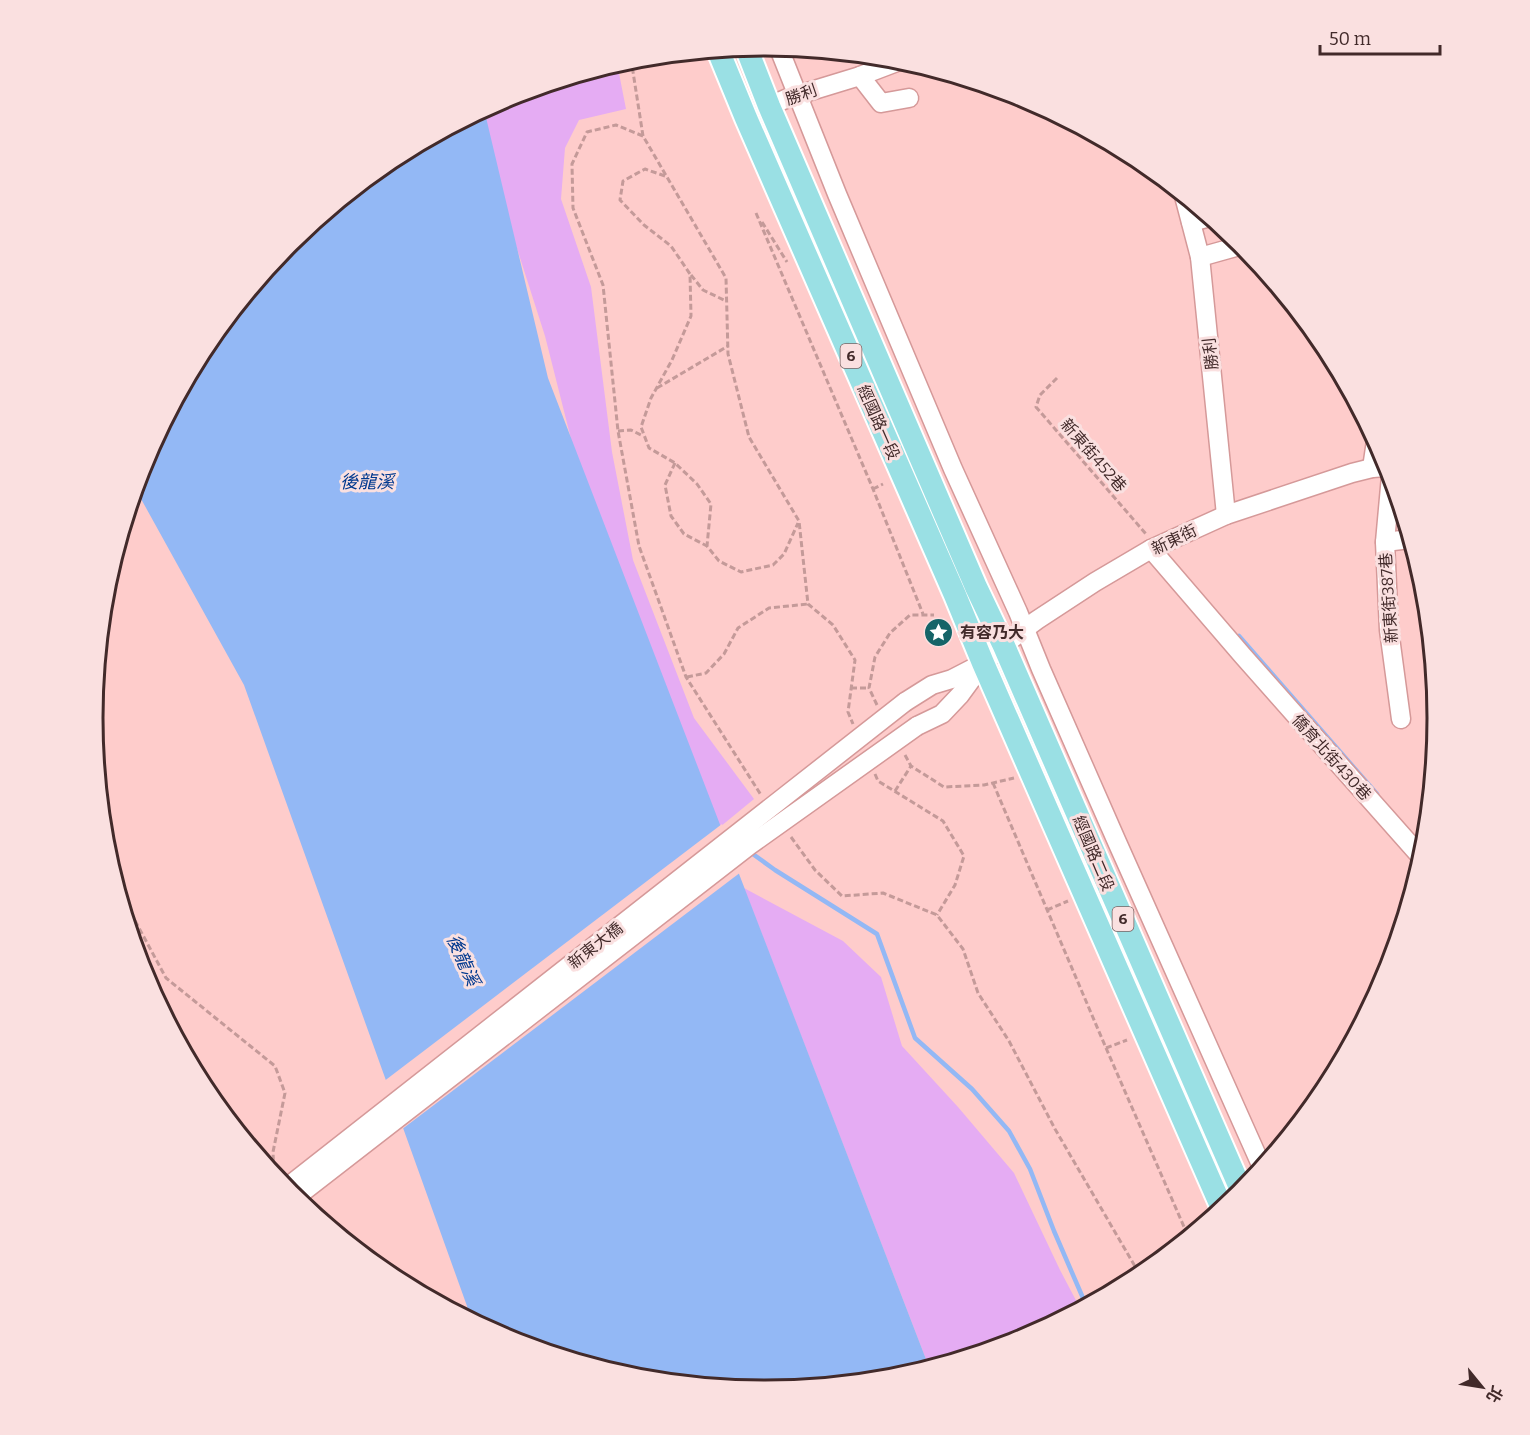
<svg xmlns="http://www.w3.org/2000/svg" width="1530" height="1435" font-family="Bitter,'Noto Sans TC',serif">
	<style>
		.green { fill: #e5acf3 }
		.water { fill: #93b8f5 }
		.pier { fill: #fecccb }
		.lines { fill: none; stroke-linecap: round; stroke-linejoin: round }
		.stream { stroke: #93b8f5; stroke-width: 4.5 }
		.minor-casing { stroke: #d59999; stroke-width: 21 }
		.major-casing { stroke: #fff; stroke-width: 26 }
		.path { stroke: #c49a99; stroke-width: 3; stroke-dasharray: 6 3; stroke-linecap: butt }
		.minor { stroke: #fff; stroke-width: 18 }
		.major { stroke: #9ae0e4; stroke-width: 22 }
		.minor-bridge-casing { stroke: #d59999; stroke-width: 21; stroke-linecap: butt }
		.minor-bridge { stroke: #fff; stroke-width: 18 }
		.labels { text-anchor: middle; stroke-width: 6; stroke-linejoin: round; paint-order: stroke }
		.shield { fill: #fae0e0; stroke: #796161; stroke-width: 1.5 }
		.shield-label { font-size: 15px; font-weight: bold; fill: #422a2a }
		.street-label { font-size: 16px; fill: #422a2a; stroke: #fae0e0 }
		.poi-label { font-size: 16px; font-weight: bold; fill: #422a2a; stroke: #fae0e0; text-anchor: start }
		.water-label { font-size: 18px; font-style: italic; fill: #00388e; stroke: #fae0e0 }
		.rim { fill: none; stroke: #422a2a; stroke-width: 3 }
	</style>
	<rect width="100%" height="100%" fill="#fecccb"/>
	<!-- green -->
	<g class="green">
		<path d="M617,63L626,109L579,120L565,148L561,199L591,287L612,452L633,560L694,718L754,799L720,827L587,502L545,336L474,114L508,96Z"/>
		<path d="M744,888L843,941L881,977L902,1046L958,1107L1014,1173L1060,1270L1080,1308L1022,1339L929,1367Z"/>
	</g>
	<!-- water -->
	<path class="water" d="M484,109L548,378L929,1367L896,1377L765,1390L633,1377L507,1339L472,1320L244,685L135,488L144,460L206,344L290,242L392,158Z"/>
	<!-- pier -->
	<path class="pier" d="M722,824L741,872L401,1130L383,1082Z"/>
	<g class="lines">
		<!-- stream -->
		<g class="stream">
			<path d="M1239,636L1377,794"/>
			<path d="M750,852L775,870L877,934L915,1038L972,1089L1009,1131L1030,1169L1054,1231L1086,1305"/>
		</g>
		<defs>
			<g id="minor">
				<path d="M778,46L837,194L953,469L1018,612L1041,669L1117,842L1262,1167"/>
				<path d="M860,76L881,103L909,98"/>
				<path d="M769,106L788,98L860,76L902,60"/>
				<path d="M1184,196L1200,257L1226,515"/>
				<path d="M1191,222L1210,217"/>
				<path d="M1200,257L1243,245"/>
				<path d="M1372,468L1376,441"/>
				<path d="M1391,476L1385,542L1389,630L1401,719"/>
				<path d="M1385,542L1410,539"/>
				<path d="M1151,549L1243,656L1422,858"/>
				<path d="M905,702L932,685L952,679L983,663L1018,634L1037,620L1095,582L1151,549L1226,515L1352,473L1372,468L1388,467"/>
				<path d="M917,726L942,714L960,695L982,665"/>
			</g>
			<g id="major">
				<path d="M746,47L769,106L976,587L1004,646L1242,1192"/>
				<path d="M718,50L746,118L955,595L983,663L1222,1208"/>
			</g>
		</defs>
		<!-- minor casing -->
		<use href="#minor" class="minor-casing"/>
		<!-- major casing -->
		<use href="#major" class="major-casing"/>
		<!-- path -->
		<g class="path">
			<path d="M631,59L643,136L726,278L728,354L749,437L799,521L808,604L833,625L855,660L848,712L853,724"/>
			<path d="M643,136L616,125L587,132L572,164L573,208L603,285L618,431L639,546L686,677L761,795"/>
			<path d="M665,176L645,169L623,181L620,200L644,225L671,246L690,274L691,316L672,360L651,398L641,427L649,448L675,463L697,484L711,504L707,546L719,561L741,572L773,565L784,554L798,523"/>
			<path d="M756,213L873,489L923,614"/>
			<path d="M762,222L787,262"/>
			<path d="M691,275L703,290L726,301"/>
			<path d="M1057,378L1040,395L1036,407L1146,534"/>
			<path d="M657,388L728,346"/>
			<path d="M618,431L631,430L643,436"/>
			<path d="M675,463L665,485L671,516L684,534L707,546"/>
			<path d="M873,489L883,484"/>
			<path d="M687,677L706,673L724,654L738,628L769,608L808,604"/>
			<path d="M851,688H869"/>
			<path d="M877,705L869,688L875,657L890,633L910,615H934"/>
			<path d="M905,755L911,766L944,787L984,785L1014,778"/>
			<path d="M875,774L878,781L943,821L964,856L955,885L937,915"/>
			<path d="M993,783L1106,1048L1188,1236"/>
			<path d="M895,791L911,766"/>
			<path d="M101,800L110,823L116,884"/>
			<path d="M791,837L815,870L842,896L883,893L937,915L963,949L978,993L1009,1041L1055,1129L1140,1275"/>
			<path d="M118,889L166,978L275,1066L285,1093L273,1152L274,1174"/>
			<path d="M1047,910L1068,901"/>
			<path d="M1106,1048L1127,1040"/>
		</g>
		<!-- minor -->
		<use href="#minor" class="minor"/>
		<!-- major -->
		<use href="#major" class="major"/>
		<defs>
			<g id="minor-bridge">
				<path d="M286,1188L905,702"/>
				<path d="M295,1198L750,845L917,726"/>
			</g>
		</defs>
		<!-- minor-bridge casing -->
		<use href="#minor-bridge" class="minor-bridge-casing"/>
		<!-- minor-bridge -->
		<use href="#minor-bridge" class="minor-bridge"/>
	</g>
	<!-- icons -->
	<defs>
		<symbol id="sight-disc" viewBox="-11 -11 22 22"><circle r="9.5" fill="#156468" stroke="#fae0e0"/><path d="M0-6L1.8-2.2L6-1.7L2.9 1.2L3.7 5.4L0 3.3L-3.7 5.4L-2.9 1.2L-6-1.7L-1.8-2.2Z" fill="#fff"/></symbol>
	</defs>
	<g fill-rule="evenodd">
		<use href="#sight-disc" x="922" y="616" width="33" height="33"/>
	</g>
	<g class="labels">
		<!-- shield labels -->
		<g class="shield">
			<rect x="840.5" y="344" width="21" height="24" rx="4.5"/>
			<rect x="1112.5" y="907" width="21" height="24" rx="4.5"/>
		</g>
		<g class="shield-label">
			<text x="851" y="361">6</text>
			<text x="1123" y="924">6</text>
		</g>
		<!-- street labels -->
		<g class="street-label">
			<text transform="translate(801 94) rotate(-19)" y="6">勝利</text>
			<text transform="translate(1210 354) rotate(-96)" y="6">勝利</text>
			<text transform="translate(879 422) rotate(66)" y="6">經國路一段</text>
			<text transform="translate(1094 455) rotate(49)" y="6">新東街452巷</text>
			<text transform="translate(1174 539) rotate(-26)" y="6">新東街</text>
			<text transform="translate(1388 598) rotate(-94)" y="6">新東街387巷</text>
			<text transform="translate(1332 757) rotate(48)" y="6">僑育北街430巷</text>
			<text transform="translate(1094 853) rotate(67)" y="6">經國路二段</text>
			<text transform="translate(595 945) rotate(-38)" y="6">新東大橋</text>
		</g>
		<!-- poi labels -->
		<g class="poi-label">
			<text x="960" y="638">有容乃大</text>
		</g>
		<!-- water labels -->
		<g class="water-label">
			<text x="367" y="488">後龍溪</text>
			<text transform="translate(463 960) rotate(66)" y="6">後龍溪</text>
		</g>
	</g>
	<!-- crop -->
	<path d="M0 0H1530V1435H0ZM103 718a662 662 0 1 1 1324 0a662 662 0 1 1-1324 0Z" fill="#fae0e0" fill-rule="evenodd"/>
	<path class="rim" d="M103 718a662 662 0 1 1 1324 0a662 662 0 1 1-1324 0Z"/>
	<!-- north arrow -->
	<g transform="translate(1482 1387) rotate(120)" stroke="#fae0e0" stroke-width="4.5" paint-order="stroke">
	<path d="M0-4.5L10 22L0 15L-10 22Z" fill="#422a2a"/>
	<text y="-9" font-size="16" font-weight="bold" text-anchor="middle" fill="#422a2a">北</text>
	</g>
	<!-- scale -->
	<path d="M1320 45v9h120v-9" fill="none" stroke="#422a2a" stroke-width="3"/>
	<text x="1329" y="45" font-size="18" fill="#422a2a" stroke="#fae0e0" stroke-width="4.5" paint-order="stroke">50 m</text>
</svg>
